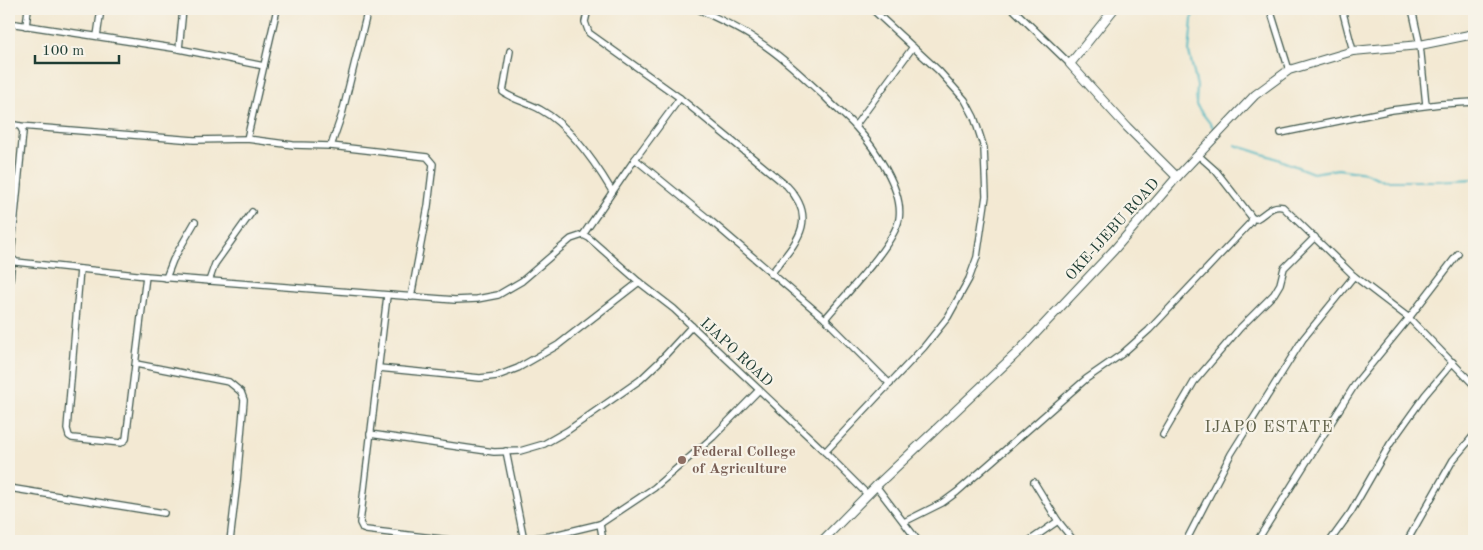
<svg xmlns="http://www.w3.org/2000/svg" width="1483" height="550" font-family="'Old Standard TT',serif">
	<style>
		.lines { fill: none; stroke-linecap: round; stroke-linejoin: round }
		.stream { stroke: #48b6c1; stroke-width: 2 }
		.street-casing { stroke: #3f574c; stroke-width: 8 }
		.secondary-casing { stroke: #3f574c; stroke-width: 10 }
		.street { stroke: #fff; stroke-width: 5.5 }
		.secondary { stroke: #fff; stroke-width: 8 }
		.education-dot { fill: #8d6e63; stroke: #f7f3e8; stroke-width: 2 }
		.labels { text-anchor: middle; stroke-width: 4.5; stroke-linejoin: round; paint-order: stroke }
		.street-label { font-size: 15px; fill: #1f3d34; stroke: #f7f3e8 }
		.education-label { font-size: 15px; font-weight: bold; fill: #785e54; stroke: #f7f3e8; text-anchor: start }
		.neighbourhood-label { font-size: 16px; letter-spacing: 1px; fill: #5f6047; stroke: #f7f3e8 }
	</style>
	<rect width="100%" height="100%" fill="#f7f3e8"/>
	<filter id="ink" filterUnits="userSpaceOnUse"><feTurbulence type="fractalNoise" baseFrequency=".02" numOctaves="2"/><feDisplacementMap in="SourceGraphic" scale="10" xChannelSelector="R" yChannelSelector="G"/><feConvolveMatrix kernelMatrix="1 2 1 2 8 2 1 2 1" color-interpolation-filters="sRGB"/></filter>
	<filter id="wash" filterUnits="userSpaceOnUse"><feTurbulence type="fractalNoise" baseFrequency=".0096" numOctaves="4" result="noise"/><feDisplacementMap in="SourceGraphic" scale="20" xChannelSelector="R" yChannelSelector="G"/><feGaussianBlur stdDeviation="1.12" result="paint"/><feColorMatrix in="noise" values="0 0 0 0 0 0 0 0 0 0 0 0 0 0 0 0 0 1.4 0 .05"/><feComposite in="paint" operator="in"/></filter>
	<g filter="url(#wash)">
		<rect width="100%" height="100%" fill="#f3e9d3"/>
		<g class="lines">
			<!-- stream -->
			<g class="stream">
				<path d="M1193,9L1189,52L1197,86L1196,105L1216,131"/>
				<path d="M1235,145L1272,157L1313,173L1338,169L1366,173L1384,181H1435L1474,179"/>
			</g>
		</g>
	</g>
	<g filter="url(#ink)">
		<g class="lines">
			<defs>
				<g id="street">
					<path d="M588,9L585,22L589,33L680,98L787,186C820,221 795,243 771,274"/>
					<path d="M698,9C718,19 740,28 758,41C783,57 803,77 825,97C834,107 846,116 855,126C874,147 904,190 899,219C894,245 843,297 825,319"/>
					<path d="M1013,9L1070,64"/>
					<path d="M1270,9L1289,70"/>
					<path d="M1342,9L1353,51"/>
					<path d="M1412,9L1420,45L1426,105"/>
					<path d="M9,23L179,49L264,66"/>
					<path d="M26,26L28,9"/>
					<path d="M97,36L101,9"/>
					<path d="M179,49L183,9"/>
					<path d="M510,51L503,92C514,100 529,103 541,110C570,126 596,164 612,191"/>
					<path d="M680,98L635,159L711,221L825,319L890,384"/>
					<path d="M9,124L20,126L194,140L247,139L293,145L331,146L427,157L433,164L428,206L411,297"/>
					<path d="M20,126L23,132L11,257L16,262L146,276L455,300L477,299L498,295L522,281L571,239L583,235L635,159"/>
					<path d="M855,126L913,47"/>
					<path d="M1281,133L1392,110L1440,104L1474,102"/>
					<path d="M247,139L277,9"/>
					<path d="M331,146L342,114L368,9"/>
					<path d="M1252,218L1256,219C1266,214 1271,204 1283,207L1354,276L1409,318L1474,385"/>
					<path d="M583,235L589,238L639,282L674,309L825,452L868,495"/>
					<path d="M80,269L67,429L69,436L72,438L121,443L126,439L146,276"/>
					<path d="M166,278L173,260L195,222"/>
					<path d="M209,281L215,264L252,212"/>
					<path d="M9,289L12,260"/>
					<path d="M387,296L360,523L363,529L366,530L458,541"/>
					<path d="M136,364L229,382L241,392L244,400L237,482L230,541"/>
					<path d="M379,368L480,378L497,376L518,368L558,345L639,282"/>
					<path d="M370,434L494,452L520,451L544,444L567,431L640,380L658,363L692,326"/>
					<path d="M1163,435L1194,382L1240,328L1274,294L1280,284L1284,268L1315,237"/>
					<path d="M506,451L524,540"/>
					<path d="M825,452L924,347L948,317L969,279L977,257L986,196L984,148L974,117L965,100L939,71L872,9"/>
					<path d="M876,486L918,541"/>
					<path d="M9,488L164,513"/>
					<path d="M1058,521L1074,541"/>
					<path d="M904,522L942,503L957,492L1086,379L1122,354L1149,330L1251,222L1252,218L1250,215L1216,171L1198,155"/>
					<path d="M600,524L603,541"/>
					<path d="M512,541L550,536L600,524L654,488L713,437L759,390"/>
					<path d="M1029,541L1058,521L1034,482"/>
					<path d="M1186,541L1231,454L1303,339L1354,276"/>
					<path d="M1257,541L1356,383L1409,318L1458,254"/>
					<path d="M1330,541L1351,512L1390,444L1425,395L1453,362"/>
					<path d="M1407,541L1453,460L1474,435"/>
				</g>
				<g id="secondary">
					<path d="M1114,9L1070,64L1127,127L1177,177"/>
					<path d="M822,541L876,486L1020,350L1114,250L1177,177L1255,95L1289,70L1353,51L1420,45L1474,34"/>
				</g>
			</defs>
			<!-- street casing -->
			<use href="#street" class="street-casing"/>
			<!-- secondary casing -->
			<use href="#secondary" class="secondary-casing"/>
			<!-- street -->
			<use href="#street" class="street"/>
			<!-- secondary -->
			<use href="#secondary" class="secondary"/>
		</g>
	</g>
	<!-- markers -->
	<circle class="education-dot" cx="682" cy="460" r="5"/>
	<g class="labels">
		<!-- street labels -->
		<g class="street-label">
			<text transform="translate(1112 229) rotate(-48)" y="5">OKE-IJEBU ROAD</text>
			<text transform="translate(737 352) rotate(43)" y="5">IJAPO ROAD</text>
		</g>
		<!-- education labels -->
		<g class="education-label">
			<text x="692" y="456">Federal College<tspan x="692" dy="17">of Agriculture</tspan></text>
		</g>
		<!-- neighbourhood labels -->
		<g class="neighbourhood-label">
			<text x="1269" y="432">IJAPO ESTATE</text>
		</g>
	</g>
	<!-- margin -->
	<rect width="1483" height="550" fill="none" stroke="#f7f3e8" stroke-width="30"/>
	<!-- scale -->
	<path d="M35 55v8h84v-8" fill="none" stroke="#1f3d34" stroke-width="2.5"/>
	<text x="42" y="55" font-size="15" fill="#1f3d34" stroke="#f7f3e8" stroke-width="4" paint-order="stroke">100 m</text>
</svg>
